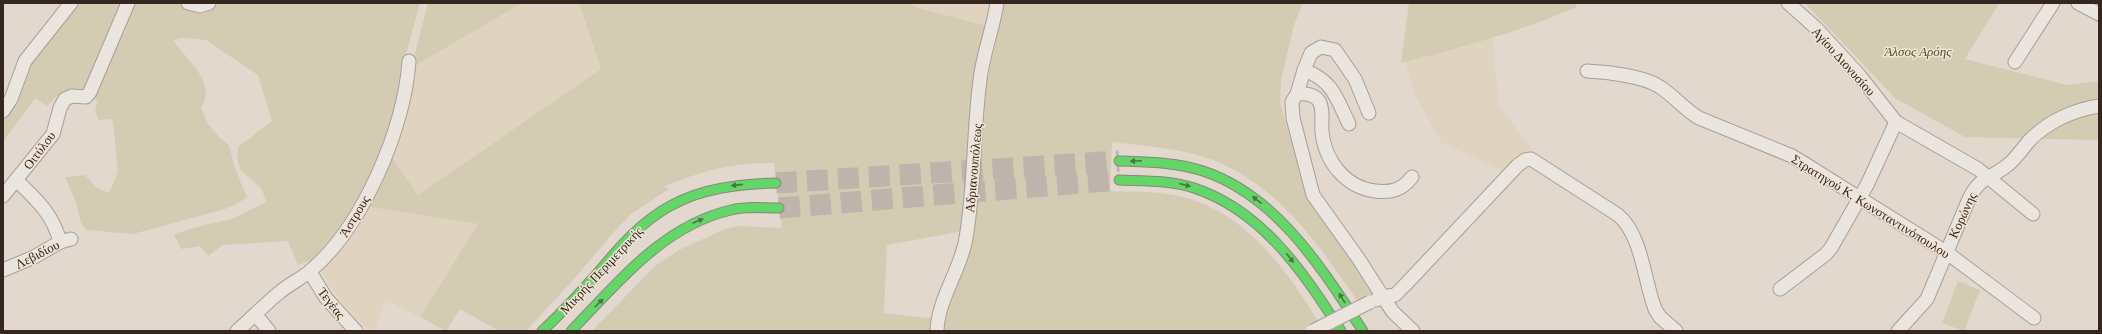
<svg xmlns="http://www.w3.org/2000/svg" width="2102" height="334" font-family="Georgia,serif">
	<style>
		.farmland { fill: #e0d3c0 }
		.green { fill: #d3ccb2 }
		.lines { fill: none; stroke-linecap: round; stroke-linejoin: round }
		.primary-tunnel { stroke: #bfb4ab; stroke-width: 21; stroke-dasharray: 21 10; stroke-linecap: butt }
		.street-casing { stroke: #a79e97; stroke-width: 15 }
		.fast-casing { stroke: #8d847e; stroke-width: 11 }
		.street { stroke: #eae5df; stroke-width: 13 }
		.fast { stroke: #63d668; stroke-width: 9 }
		.street-bridge-casing { stroke: #a79e97; stroke-width: 15; stroke-linecap: butt }
		.street-bridge { stroke: #eae5df; stroke-width: 13 }
		.oneway { fill: #4a7540 }
		.labels { text-anchor: middle; stroke-width: 3; stroke-linejoin: round; paint-order: stroke }
		.park-label { font-size: 13px; font-style: italic; fill: #4e5029; stroke: #f2e4d5 }
		.street-label { font-size: 13px; fill: #352620; stroke: #f2e4d5 }
	</style>
	<rect width="100%" height="100%" fill="#e2d8ce"/>
	<!-- farmland -->
	<g class="farmland">
		<path d="M522,3H579L601,69L418,195L391,156L413,67Z"/>
		<path d="M912,3H994L990,27L911,6Z"/>
		<path d="M1492,37L1499,106L1531,148L1508,173L1441,142L1414,93L1405,62Z"/>
		<path d="M364,206L478,224L420,317L386,300L374,331H370L354,316L338,297L319,268Z"/>
	</g>
	<!-- green -->
	<g class="green">
		<path d="M77,3H126L85,94C69,86 58,93 48,106L35,98L3,142V114L23,74Z"/>
		<path d="M135,3H420L406,54L405,75L389,145L360,203L317,258L298,265L288,241L223,245L208,256L200,246L181,249L174,234L204,225L232,219L266,202L262,189L241,171L237,158L238,147L272,121L258,75L206,40L182,38L173,40C186,60 218,82 201,108L208,124L220,138L229,145L235,168L247,197L237,204L225,209L133,234L86,230L81,223L76,202L65,177L85,175L96,187L109,193L118,172L113,121L109,119L99,120L95,111L97,102L93,96Z"/>
		<path d="M428,3H522L413,67L416,49Z"/>
		<path d="M579,3H912L911,6L990,27L964,231L887,245L884,313L936,319L934,331H592L655,266L679,250L725,229L739,226L782,228L774,163C734,162 700,171 663,187L669,189L631,214L612,234L574,279L526,331H499L460,309L446,331L420,317L478,224L364,206L391,156L418,195L601,69Z"/>
		<path d="M1002,3H1303L1294,25L1281,80L1280,103L1307,194L1375,292L1358,302C1319,245 1278,184 1210,159C1179,148 1144,146 1112,142L1110,191C1129,192 1149,191 1168,194C1240,205 1282,263 1318,321L1301,331H941L979,159L987,79L997,38Z"/>
		<path d="M1409,3H1576V7C1520,32 1460,47 1401,63Z"/>
		<path d="M1805,3H1999L1965,59L2067,85L2099,81V140L1965,137L1895,98Z"/>
		<path d="M1958,281L1980,290L1964,331L1942,323Z"/>
	</g>
	<g class="lines">
		<!-- primary-tunnel -->
		<g class="primary-tunnel">
			<path d="M776,183L1119,161"/>
			<path d="M779,208L1119,180"/>
		</g>
		<defs>
			<g id="street">
				<path d="M188,3L200,6L209,3"/>
				<path d="M1788,3L1816,28L1859,75L1896,122L1978,169L2033,214"/>
				<path d="M2078,3L2099,14"/>
				<path d="M2015,62L2053,3"/>
				<path d="M1304,70L1311,53L1321,47L1335,50L1355,79L1369,113"/>
				<path d="M1587,71C1607,72 1644,76 1660,87C1674,96 1684,109 1699,118L1792,156L1802,162L1946,252L2034,318"/>
				<path d="M1297,94L1304,70C1333,81 1336,97 1349,124"/>
				<path d="M3,111L11,99L25,61L71,3"/>
				<path d="M1412,177C1402,190 1391,193 1375,191C1345,187 1325,161 1322,132C1321,122 1324,110 1319,101C1314,94 1305,93 1297,94L1292,102L1293,118L1313,195L1358,258L1383,297L1395,295L1406,284L1518,165L1525,160L1531,159L1618,215C1642,235 1644,280 1655,309L1660,317L1676,331"/>
				<path d="M16,180C36,199 53,214 60,242"/>
				<path d="M3,196L53,134L60,108L65,99L72,96L86,97L90,92L128,3"/>
				<path d="M3,270L34,257L60,242L71,239"/>
				<path d="M310,272L326,298L356,331"/>
				<path d="M1780,289L1826,254L1831,248L1867,185L1896,122"/>
				<path d="M1376,300L1383,297L1393,312L1413,331"/>
				<path d="M256,315L269,331"/>
				<path d="M237,331C252,318 265,304 280,292C289,284 301,279 310,271C362,228 405,128 409,61"/>
				<path d="M937,331C938,298 961,270 966,238C975,186 973,133 980,80C983,54 993,29 997,3"/>
				<path d="M1898,331L1927,299L1969,199C1981,175 1991,179 2009,164C2017,157 2022,149 2029,141C2047,122 2073,110 2099,106"/>
			</g>
			<g id="fast">
				<path d="M1119,161C1147,162 1176,162 1203,171C1278,196 1322,269 1363,331"/>
				<path d="M1119,180C1144,181 1170,180 1194,188C1263,211 1304,273 1341,331"/>
				<path d="M542,331C561,314 578,295 595,276C617,250 639,223 670,206C702,188 740,184 776,183"/>
				<path d="M571,331C618,283 662,226 731,210C746,206 763,208 779,208"/>
			</g>
		</defs>
		<!-- street casing -->
		<use href="#street" class="street-casing"/>
		<!-- fast casing -->
		<use href="#fast" class="fast-casing"/>
		<!-- street -->
		<use href="#street" class="street"/>
		<!-- fast -->
		<use href="#fast" class="fast"/>
		<defs>
			<path id="street-bridge" d="M1313,331L1370,302"/>
		</defs>
		<!-- street-bridge casing -->
		<use href="#street-bridge" class="street-bridge-casing"/>
		<!-- street-bridge -->
		<use href="#street-bridge" class="street-bridge"/>
	</g>
	<!-- one-way arrows -->
	<defs><path id="oneway-solid" d="M-6-.8H1V-3.2L6.5 0L1 3.2V.8H-6Z"/></defs>
	<g class="oneway">
		<use href="#oneway-solid" transform="translate(1136 161) rotate(178)"/>
		<use href="#oneway-solid" transform="translate(737 185) rotate(174)"/>
		<use href="#oneway-solid" transform="translate(1185 185) rotate(14)"/>
		<use href="#oneway-solid" transform="translate(1257 200) rotate(-143)"/>
		<use href="#oneway-solid" transform="translate(698 221) rotate(-23)"/>
		<use href="#oneway-solid" transform="translate(1290 258) rotate(52)"/>
		<use href="#oneway-solid" transform="translate(1342 298) rotate(-121)"/>
		<use href="#oneway-solid" transform="translate(599 303) rotate(-45)"/>
	</g>
	<g class="labels">
		<!-- park labels -->
		<g class="park-label">
			<text x="1918" y="56">Άλσος Αρόης</text>
		</g>
		<!-- street labels -->
		<g class="street-label">
			<text transform="translate(1844 61) rotate(48)" y="5">Αγίου Διονυσίου</text>
			<text transform="translate(39 150) rotate(-53)" y="5">Οιτύλου</text>
			<text transform="translate(973 168) rotate(-85)" y="5">Αδριανουπόλεως</text>
			<text transform="translate(1871 206) rotate(32)" y="5">Στρατηγού Κ. Κωνσταντινόπουλου</text>
			<text transform="translate(1962 215) rotate(-65)" y="5">Κορώνης</text>
			<text transform="translate(354 216) rotate(-59)" y="5">Άστρους</text>
			<text transform="translate(37 254) rotate(-27)" y="5">Λεβιδίου</text>
			<text transform="translate(601 270) rotate(-47)" y="5">Μικρής Περιμετρικής</text>
			<text transform="translate(332 303) rotate(52)" y="5">Τεγέας</text>
		</g>
	</g>
	<!-- border -->
	<rect width="2102" height="334" fill="none" stroke="#352620" stroke-width="8"/>
</svg>
